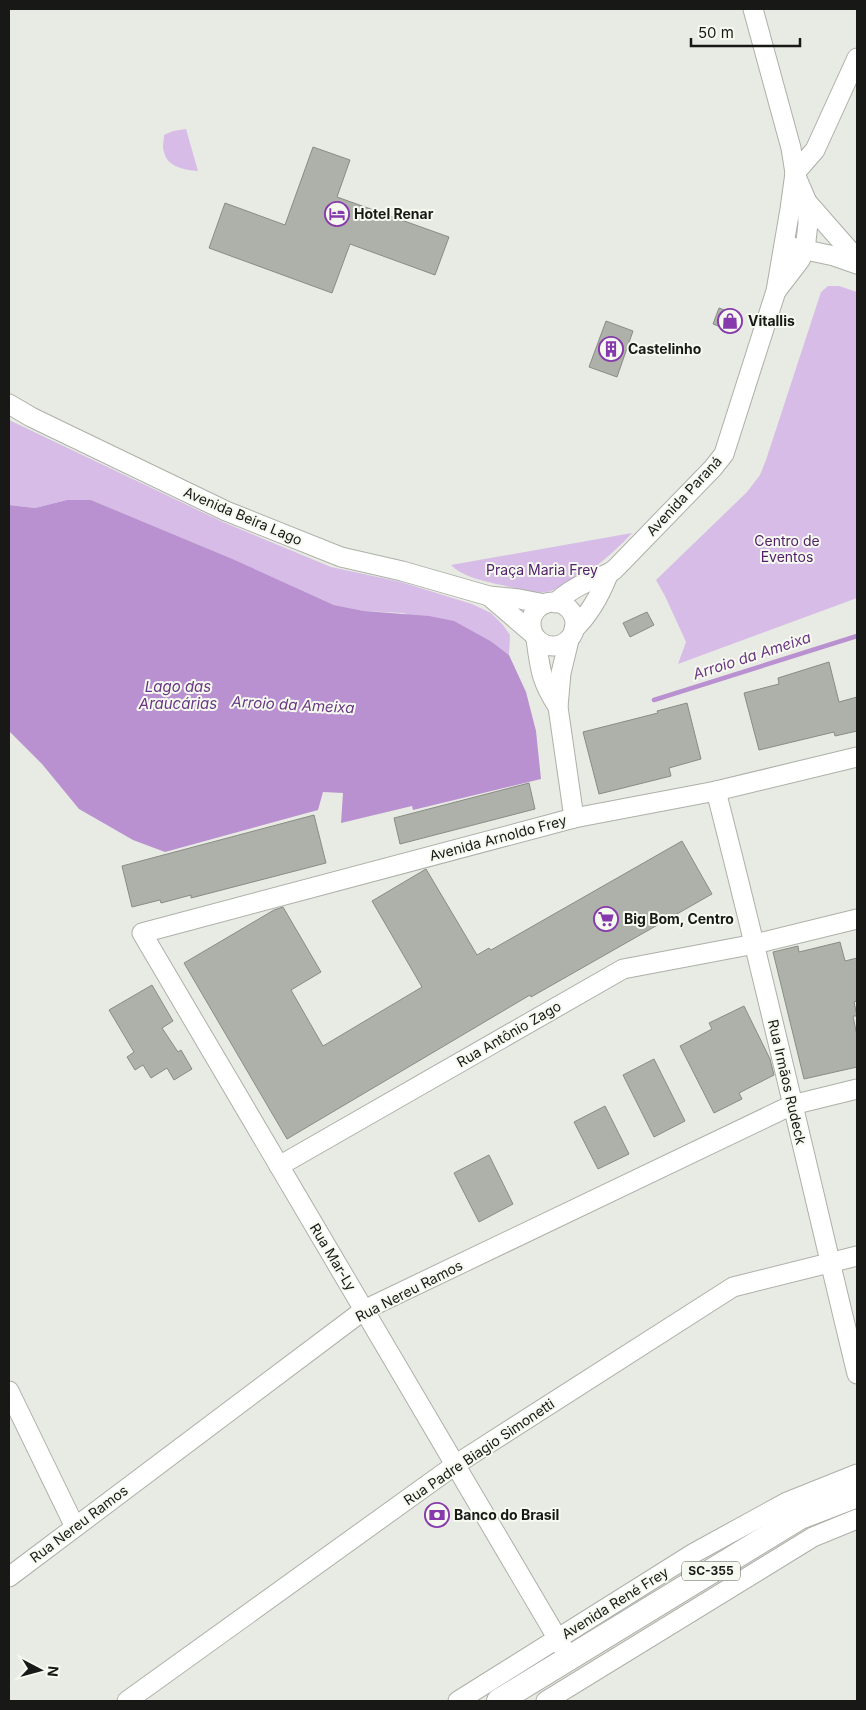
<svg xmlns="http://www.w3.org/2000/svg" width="866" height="1710" font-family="Inter,sans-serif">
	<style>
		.green { fill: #d6bce6 }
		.water { fill: #b991d0 }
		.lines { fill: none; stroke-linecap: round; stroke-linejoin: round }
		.stream { stroke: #b991d0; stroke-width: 4.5 }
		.building { fill: #aeb1a9; stroke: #898c84 }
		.minor-casing { stroke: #adb0a8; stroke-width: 21 }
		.major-casing { stroke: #adb0a8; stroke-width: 26 }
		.minor { stroke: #fff; stroke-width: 19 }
		.major { stroke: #fff; stroke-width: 24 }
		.labels { text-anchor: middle; stroke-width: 4; stroke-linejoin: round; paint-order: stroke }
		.shield { fill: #f6f9f0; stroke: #5b5c57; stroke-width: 1 }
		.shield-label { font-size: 12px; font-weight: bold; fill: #181916 }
		.poi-label { font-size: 14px; font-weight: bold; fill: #181916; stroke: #f6f9f0; text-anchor: start }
		.street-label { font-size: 14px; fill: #181916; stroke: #f6f9f0 }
		.park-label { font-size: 14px; fill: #53216c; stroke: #f6f9f0 }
		.water-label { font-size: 15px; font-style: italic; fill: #693783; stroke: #f6f9f0 }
	</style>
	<rect width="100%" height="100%" fill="#e8ebe3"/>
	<!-- green -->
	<g class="green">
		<path d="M186,129L198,171C185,170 167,167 164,152C162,147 164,140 164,135L173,131Z"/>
		<path d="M828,286H839L857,292V598L678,664L686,642L665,596L656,580L747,492L760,475L766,460L821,292Z"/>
		<path d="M9,420L223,522L331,567L401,582L472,604L491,613L503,625L510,635L509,655L492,642L403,613L364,611L334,605L235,560L91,500H67L35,508L9,505Z"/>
		<path d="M632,533C612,555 569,593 537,593C524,592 509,586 496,584C481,580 461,576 451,565Z"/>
	</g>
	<!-- water -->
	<path class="water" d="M67,500H91L235,560L334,605L364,611L429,616L454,621L492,642L509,655L526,692L536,731L541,779L413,810L412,806L341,823L343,793L323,792L318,810L165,852L133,840L79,809L42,764L9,731V505L35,508Z"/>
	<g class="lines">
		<!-- stream -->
		<path class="stream" d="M654,700L857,636"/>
	</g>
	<!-- building -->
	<g class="building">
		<path d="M313,147L350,160L337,197L449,237L435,275L350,244L332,293L209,248L225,203L285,225Z"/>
		<path d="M719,308L740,316L734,332L713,324Z"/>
		<path d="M606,321L633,331L617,377L589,367Z"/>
		<path d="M647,612L654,625L630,637L623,623Z"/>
		<path d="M829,662L839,702L857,697V731L835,736L834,732L759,750L744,693L779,684L778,678Z"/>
		<path d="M687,703L701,759L669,768L671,776L599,794L583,732L658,713L657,711Z"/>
		<path d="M529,783L535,809L400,844L394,818Z"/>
		<path d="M314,815L326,863L191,898V895L161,903L160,900L132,907L122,866Z"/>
		<path d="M682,841L712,894L531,997L530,995L287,1139L184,963L274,910L283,907L321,972L291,990L323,1046L422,987L372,901L426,869L477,955L489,948L491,950Z"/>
		<path d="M840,942L845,961L857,958V1001L854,1002L857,1016H853L857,1036V1067L804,1079L773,952L798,946L799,952Z"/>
		<path d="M152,985L173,1021L162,1028L178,1052L181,1050L192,1069L174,1080L167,1068L151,1078L143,1065L135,1070L127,1057L134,1052L109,1010Z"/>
		<path d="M744,1006L770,1059L774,1075L739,1093L742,1099L714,1113L680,1046L712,1029L709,1023Z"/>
		<path d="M654,1059L685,1121L654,1137L623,1075Z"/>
		<path d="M605,1106L629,1154L598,1169L574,1122Z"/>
		<path d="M489,1155L513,1204L479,1222L454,1173Z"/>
	</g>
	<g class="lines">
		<defs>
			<g id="minor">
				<path d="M795,173L815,150L857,58"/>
				<path d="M807,202L857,259"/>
				<path d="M792,247L834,256L857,264"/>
				<path d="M777,290L800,260L805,250L808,223L807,202L795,174"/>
				<path d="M9,404L31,417L226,511L341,557L402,571L489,596L519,599L545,604"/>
				<path d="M489,596L532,633"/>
				<circle cx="553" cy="624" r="22"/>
				<path d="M555,603C565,594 576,587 589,581C598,577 607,576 615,569L713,468L724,454L776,291L790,209L795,173L791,148L753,9"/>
				<path d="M574,629C590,614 600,595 608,575"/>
				<path d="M536,639C540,669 541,681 558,707"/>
				<path d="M569,640L561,673L558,707L574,818"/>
				<path d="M716,791C766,985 810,1180 857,1374"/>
				<path d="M279,1166L623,969L755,944L857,919"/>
				<path d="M9,1391L75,1527"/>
				<path d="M9,1577L364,1310L792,1105L857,1089"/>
				<path d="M569,1658L142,933L574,818L716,791L857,757"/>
				<path d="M127,1701L455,1465L733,1287L857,1256"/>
				<path d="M458,1701L694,1553L787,1502L857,1474"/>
				<path d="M546,1701L813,1537L857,1519"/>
			</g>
			<path id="major" d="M499,1701L800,1517L857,1495"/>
		</defs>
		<!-- minor casing -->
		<use href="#minor" class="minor-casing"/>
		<!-- major casing -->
		<use href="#major" class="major-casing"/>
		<!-- minor -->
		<use href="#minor" class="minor"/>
		<!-- major -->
		<use href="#major" class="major"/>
	</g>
	<!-- icons -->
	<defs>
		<symbol id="hotel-ring" viewBox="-11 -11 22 22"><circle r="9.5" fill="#f6f9f0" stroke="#863aab" stroke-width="1.5"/><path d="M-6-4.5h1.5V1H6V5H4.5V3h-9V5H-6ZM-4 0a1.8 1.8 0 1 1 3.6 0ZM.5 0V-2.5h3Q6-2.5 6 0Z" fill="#863aab"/></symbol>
		<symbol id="shop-ring" viewBox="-11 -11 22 22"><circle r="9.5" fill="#f6f9f0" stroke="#863aab" stroke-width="1.5"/><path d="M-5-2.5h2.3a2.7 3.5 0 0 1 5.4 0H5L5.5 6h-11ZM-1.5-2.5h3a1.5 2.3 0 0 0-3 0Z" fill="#863aab"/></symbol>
		<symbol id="building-ring" viewBox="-11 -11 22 22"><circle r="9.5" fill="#f6f9f0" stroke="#863aab" stroke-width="1.5"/><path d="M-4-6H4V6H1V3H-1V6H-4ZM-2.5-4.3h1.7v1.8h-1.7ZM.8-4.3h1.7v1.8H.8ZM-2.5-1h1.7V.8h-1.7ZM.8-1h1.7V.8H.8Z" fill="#863aab"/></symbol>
		<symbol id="supermarket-ring" viewBox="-11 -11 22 22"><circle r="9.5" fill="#f6f9f0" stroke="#863aab" stroke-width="1.5"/><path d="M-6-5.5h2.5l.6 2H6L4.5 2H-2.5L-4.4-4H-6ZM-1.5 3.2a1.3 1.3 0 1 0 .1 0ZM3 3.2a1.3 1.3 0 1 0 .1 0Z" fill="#863aab"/></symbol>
		<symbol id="bank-ring" viewBox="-11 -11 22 22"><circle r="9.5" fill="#f6f9f0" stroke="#863aab" stroke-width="1.5"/><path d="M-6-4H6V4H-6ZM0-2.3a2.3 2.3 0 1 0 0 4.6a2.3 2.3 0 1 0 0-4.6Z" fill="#863aab"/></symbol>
	</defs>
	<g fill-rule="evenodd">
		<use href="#hotel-ring" x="323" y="200" width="28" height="28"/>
		<use href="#shop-ring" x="716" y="307" width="28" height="28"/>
		<use href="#building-ring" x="597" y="335" width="28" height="28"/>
		<use href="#supermarket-ring" x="592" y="905" width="28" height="28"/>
		<use href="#bank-ring" x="423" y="1501" width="28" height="28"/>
	</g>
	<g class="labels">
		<!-- shield labels -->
		<rect class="shield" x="682" y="1561.5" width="58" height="19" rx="4"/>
		<g class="shield-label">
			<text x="711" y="1575">SC-355</text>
		</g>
		<!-- poi labels -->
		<g class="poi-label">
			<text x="354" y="219">Hotel Renar</text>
			<text x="748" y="326">Vitallis</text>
			<text x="628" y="354">Castelinho</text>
			<text x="624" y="924">Big Bom, Centro</text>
			<text x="454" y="1520">Banco do Brasil</text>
		</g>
		<!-- street labels -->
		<g class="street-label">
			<text transform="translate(684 496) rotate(-47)" y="5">Avenida Paraná</text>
			<text transform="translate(243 516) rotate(23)" y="5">Avenida Beira Lago</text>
			<text transform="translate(498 838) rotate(-15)" y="5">Avenida Arnoldo Frey</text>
			<text transform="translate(509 1034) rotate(-30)" y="5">Rua Antônio Zago</text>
			<text transform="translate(787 1082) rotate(77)" y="5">Rua Irmãos Rudeck</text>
			<text transform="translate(333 1257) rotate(59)" y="5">Rua Mar-Ly</text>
			<text transform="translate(409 1291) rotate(-27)" y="5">Rua Nereu Ramos</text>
			<text transform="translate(479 1452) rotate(-34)" y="5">Rua Padre Biagio Simonetti</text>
			<text transform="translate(79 1524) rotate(-37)" y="5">Rua Nereu Ramos</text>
			<text transform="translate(615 1603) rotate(-32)" y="5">Avenida René Frey</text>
		</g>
		<!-- park labels -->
		<g class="park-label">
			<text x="787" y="546">Centro de<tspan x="787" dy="16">Eventos</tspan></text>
			<text x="542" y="575">Praça Maria Frey</text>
		</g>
		<!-- water labels -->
		<g class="water-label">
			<text transform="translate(752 656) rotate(-18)" y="5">Arroio da Ameixa</text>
			<text x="178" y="692">Lago das<tspan x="178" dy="17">Araucárias</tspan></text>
			<text transform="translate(293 705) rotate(3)" y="5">Arroio da Ameixa</text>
		</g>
	</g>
	<!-- border -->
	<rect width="866" height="1710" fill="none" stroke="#181916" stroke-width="20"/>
	<!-- north arrow -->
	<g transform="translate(40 1670) rotate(96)" stroke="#f6f9f0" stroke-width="4" paint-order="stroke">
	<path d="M0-4L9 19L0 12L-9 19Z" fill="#181916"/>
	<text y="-8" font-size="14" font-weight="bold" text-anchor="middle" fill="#181916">N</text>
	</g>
	<!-- scale -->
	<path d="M691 38v8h109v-8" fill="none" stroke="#181916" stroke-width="2.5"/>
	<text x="698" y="38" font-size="15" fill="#181916" stroke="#f6f9f0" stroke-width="4" paint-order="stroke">50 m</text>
</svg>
